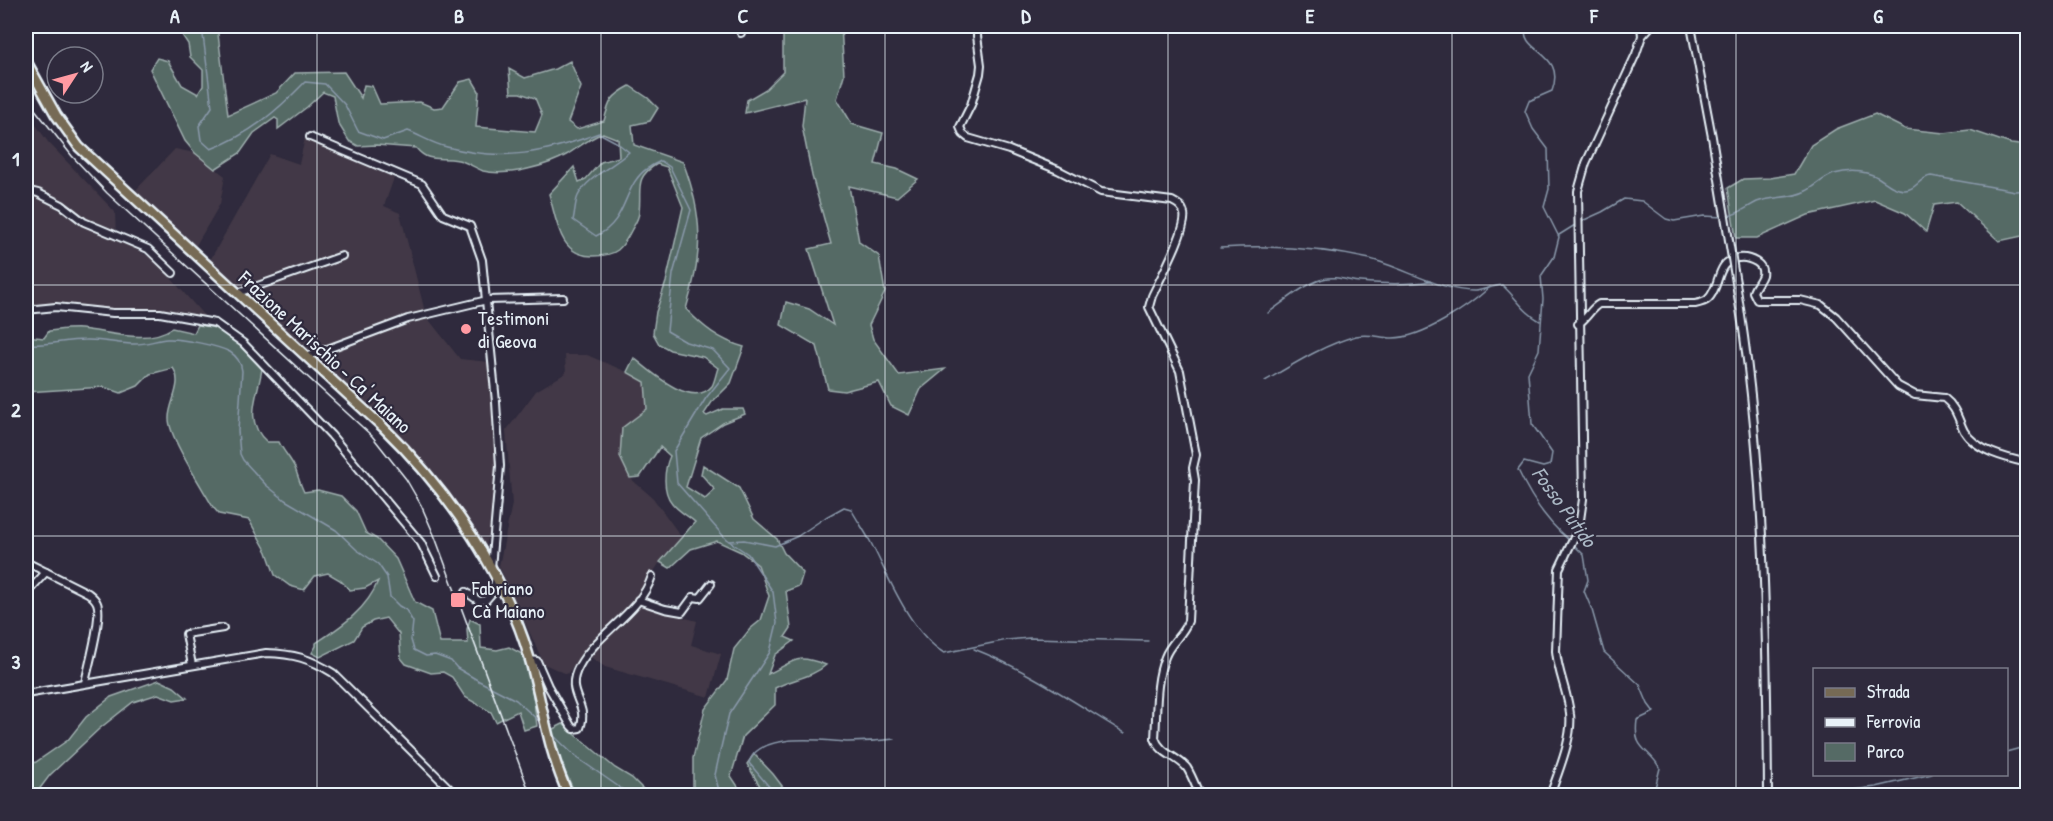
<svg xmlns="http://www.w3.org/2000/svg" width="2053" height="821" font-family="'Patrick Hand',sans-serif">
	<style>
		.built { fill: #423946 }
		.green { fill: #556a65; stroke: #9eaeae; stroke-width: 1.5 }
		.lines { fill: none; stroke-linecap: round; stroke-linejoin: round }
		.stream { stroke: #8a99ab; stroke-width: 1.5 }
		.minor-casing { stroke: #e8f1f8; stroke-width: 10 }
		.major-casing { stroke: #e8f1f8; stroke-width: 13 }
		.minor { stroke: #2f2a3d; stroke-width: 6 }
		.major { stroke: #766a55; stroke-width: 8 }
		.rail { stroke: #e8f1f8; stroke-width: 1.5 }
		.minor-bridge-casing { stroke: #e8f1f8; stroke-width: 10; stroke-linecap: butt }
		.minor-bridge { stroke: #2f2a3d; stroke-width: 6 }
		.grid { fill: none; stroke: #e8f1f8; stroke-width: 1.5; stroke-opacity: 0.55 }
		.poi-dot { fill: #ff9aa2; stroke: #2f2a3d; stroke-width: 2 }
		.labels { text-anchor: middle; stroke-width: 4.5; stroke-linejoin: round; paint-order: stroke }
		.poi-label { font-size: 20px; fill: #e8f1f8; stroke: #2f2a3d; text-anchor: start }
		.street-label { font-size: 20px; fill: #e8f1f8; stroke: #2f2a3d }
		.water-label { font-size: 21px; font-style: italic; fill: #aab7c4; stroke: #2f2a3d }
		.neatline { fill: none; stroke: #e8f1f8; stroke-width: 2 }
		.grid-label { font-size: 20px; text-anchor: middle; font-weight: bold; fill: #e8f1f8 }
	</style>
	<rect width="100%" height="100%" fill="#2f2a3d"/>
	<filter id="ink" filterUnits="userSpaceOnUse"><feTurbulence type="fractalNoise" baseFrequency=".0167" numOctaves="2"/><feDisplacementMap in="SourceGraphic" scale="12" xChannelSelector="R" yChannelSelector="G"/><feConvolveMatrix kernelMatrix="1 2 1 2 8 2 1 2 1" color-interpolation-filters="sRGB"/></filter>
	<g filter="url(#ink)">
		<!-- built -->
		<g class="built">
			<path d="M26,111L48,142L115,212L116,238L155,260L206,318L173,311L67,309L26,306Z"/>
			<path d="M305,138L394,178L384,206L400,213L426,316L460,359L489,362L496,471L492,522L485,550L431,470L411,447L209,262L270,154L299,164Z"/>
			<path d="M175,149L195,153L225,176L220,204L195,247L135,191Z"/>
			<path d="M565,355H587L627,372L645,382L647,409L622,428L630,478L653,498L682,538L660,562L636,599L585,651L567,674L544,664L499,566L512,504L506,431L536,391L566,373Z"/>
			<path d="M642,606L697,621L691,645L721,654L709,697L605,667L589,656L631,610Z"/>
		</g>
		<!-- green -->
		<g class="green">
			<path d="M176,26H217L228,115L276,93L295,73L344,72L361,98L364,85L372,86L380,104L420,102L434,108L443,107L460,82L472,79L479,91L476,127L535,132L542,115L535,98L520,93H511L509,69L525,78L555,69L570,61L581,87L568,122L577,129L604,121C609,101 611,96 630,86L648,98L658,108L650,121L632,125L634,145L683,162C704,217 703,253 686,309C703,327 719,340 744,347L731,383L712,402L704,414L707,416L723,409H743L745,414L723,423L701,438L686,487L705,499L715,490L701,474L703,465L739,488L754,519L777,539L784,553L803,573L799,586L786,591L791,628L785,637L794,641L775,655L768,674C796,661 794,653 826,665C813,677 792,679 775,688V705L743,736L731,776L739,788L764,793L747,764L754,754L773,774L789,795H681L693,787V758L705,709L727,680L734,649L750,629L761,620L769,596L758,565L741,552L717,541L691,549L670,568L660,562L695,522C688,516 678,511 672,503C662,491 664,469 670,456L660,447L640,477L630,478L620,457L622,428L647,409L645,382L627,372L634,358C650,371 692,410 712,386C715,381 716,373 718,368L703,357L670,350L659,344L653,333L656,312L666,282L683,207L667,167L657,164C633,178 642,190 639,212C639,218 635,224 632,229C622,249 617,256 593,256C559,256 557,221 549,194L574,167L579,182L586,179L601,162L619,157L618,139L603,133C590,138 580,146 568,154C548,166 506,177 483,171C475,168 467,162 458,160C440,156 429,164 416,148L376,145L358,146L349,141L338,123L333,96L323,92L307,107L278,129V120L275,118L254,133L240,153L215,169L195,153L185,141L150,69L157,58L168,61L182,85L198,94L203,86V70L190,57L188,44Z"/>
			<path d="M783,26H841L844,75L837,99L852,124L883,133L875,164L897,169L918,179L897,197L849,186L859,242L879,256L885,292L869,325L873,339L899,375L945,369L921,389L909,415L891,406L879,382L844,391L828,389L817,346L781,325L786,302L809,309L833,325L809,249L831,244L812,176L802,126L805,98L745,113L747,100L766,89L783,72Z"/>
			<path d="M1875,114L1905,129L1944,133L1970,130L2011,144L2027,146V235L1999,241L1957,202L1934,205L1926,232L1905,213L1875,200L1808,215L1757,238H1736L1728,188L1743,179L1770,178L1794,174L1811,145L1836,129Z"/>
			<path d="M198,325C204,326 211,326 218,329C236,335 253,352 262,368C259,394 242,420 267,442H279C283,451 291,459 295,468C298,476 300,484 304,492L318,490L341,496L356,511L366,533L377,539L396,559L415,602L432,611L440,643H468L467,629L470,619L480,624L481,648L497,650L509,647L522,654C532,676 534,702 537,726L524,730L518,711L496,722L491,712L465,697L452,677L443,672L431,673L406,664L401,658L399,634L386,618L373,621L362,627L354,640L320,657L312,653L316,646V643C340,627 367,610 378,581L365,588L350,590L340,580L328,573L315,576L304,590L290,586L275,575L267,552L249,520L219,514L213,507C203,489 168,436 169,418C169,402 184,383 173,368L150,374L138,386L121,393L104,387L26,392V336L44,338L49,331C59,330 71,328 81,329C110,332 147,345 172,328L194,333Z"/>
			<path d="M159,680L174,687L187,698L174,700L158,694L133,702L99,729L50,775L35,795H26V769L68,740L86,717L111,697Z"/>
			<path d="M563,724L615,768L632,778L648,794L652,795H576L558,757L551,730Z"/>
		</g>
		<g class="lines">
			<!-- stream -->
			<g class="stream">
				<path d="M198,26L203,35L212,107L199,126L201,140L211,149C249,135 277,111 305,82L325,84L345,105L358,131L383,140L408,131C421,136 433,144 447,147C503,162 546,153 599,133L616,142L629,152C614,166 587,177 578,196C575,202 575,213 573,220L596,236C629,221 622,185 648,168C652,165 657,163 661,161L670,167L691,210L673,274L667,331L686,342L713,350L730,368L706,398L674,451L677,483L726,539L748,554L773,592L777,623L770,652L729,714L722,743L715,775L719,791L725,796"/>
				<path d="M1526,26C1518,53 1567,51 1552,91L1529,101L1525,111L1533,129L1548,149L1549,189L1544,207L1559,237L1554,257L1541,276L1543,299L1539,350L1528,373L1532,424L1552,453L1550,465L1543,467L1524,462L1518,470C1530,496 1548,523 1570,541"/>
				<path d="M1728,216C1739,214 1747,207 1757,202C1772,196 1792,199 1806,191C1816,186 1824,177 1834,174C1849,170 1865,170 1879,178C1887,183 1893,189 1904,190C1915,191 1920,177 1931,176L2015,191L2028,190"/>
				<path d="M1582,221L1602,212L1624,199L1642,201L1666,219L1674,221L1704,216L1723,217"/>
				<path d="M1559,235L1575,225"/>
				<path d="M1220,248C1270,245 1322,248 1370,259C1402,267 1443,292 1475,291C1484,290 1493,286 1502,285C1516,297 1523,312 1540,321"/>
				<path d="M1268,313C1285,301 1303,285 1323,279C1335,275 1348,281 1360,282C1383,284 1407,285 1430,281"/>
				<path d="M26,344C47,346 64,340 85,340C102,339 118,344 135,344C147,344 156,340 167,339C180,338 219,346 230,352C238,357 241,363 242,371L238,431L240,454L243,460L266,485L285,500L336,530L357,550L378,564L387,577L390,597L399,606L406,610L413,622L411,640L414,650L426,656L435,655L451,661L457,668L479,681L516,700L541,723"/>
				<path d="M1265,381C1294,364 1323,345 1356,336C1370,333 1380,338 1393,338C1423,338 1468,307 1490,287"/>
				<path d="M729,541L744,540L775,546L798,536L826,517L844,507L851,509C857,520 864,530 870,541C889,577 909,631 944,653L1007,640L1030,638L1148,641"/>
				<path d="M1573,544L1584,555L1588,580L1584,591L1592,610L1604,652L1640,685L1648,704L1654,712L1637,720C1633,751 1647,746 1660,768L1653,796"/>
				<path d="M974,649C1028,670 1075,703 1125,733"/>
				<path d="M553,735L576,757L632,796"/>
				<path d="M2006,752L2028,746"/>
				<path d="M714,796L719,790"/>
				<path d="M777,796L749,763C758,731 824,741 848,742C864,742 879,741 895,739"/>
				<path d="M1784,796L1799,789L1813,788L1828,793L1876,787L1932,774"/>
			</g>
			<defs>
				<g id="minor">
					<path d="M738,26L741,33"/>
					<path d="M978,26L977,36L981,65L980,74L971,105L960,127L963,134L968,138L1009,150L1058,170L1101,192L1172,201C1178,204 1183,207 1184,214C1188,228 1159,281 1152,296L1149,307L1180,371L1196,455L1193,468L1195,480L1188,621C1183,635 1170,643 1165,657C1155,681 1157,712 1155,738C1160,754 1177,756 1187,768C1192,776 1196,787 1200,796"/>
					<path d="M1691,26L1712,137"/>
					<path d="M1642,36L1651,26"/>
					<path d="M310,137L422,184L443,215L470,226L482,260L496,402L500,466L491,568"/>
					<path d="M26,190L38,193L62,205L84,222L148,249L173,273"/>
					<path d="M1736,283C1764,453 1767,623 1768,796"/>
					<path d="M238,293L342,256"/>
					<path d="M26,310L56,307L113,313H160L215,323L243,343L331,435L421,543L437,576"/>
					<path d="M1578,324C1587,319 1590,309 1599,304H1695C1700,303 1705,302 1708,299C1721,287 1715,261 1738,258C1744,257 1751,259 1756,262C1761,265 1763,270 1762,275C1760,281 1755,286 1753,292L1757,300H1800L1821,305L1836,317L1898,386L1915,395L1944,398C1956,407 1958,419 1964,431C1976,451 2006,458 2028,463"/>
					<path d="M306,357L408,319L487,300L563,298"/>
					<path d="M26,562L88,593C92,596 95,598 97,603C103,616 88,667 85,683"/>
					<path d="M466,592L479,601L486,600L492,593L496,577"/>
					<path d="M26,594L46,572"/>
					<path d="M638,600L665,609L682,612L693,597L700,598L711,584"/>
					<path d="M530,660L537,661L548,686L571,726L574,729L580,728C590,702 563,695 579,666C597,633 641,612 652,576"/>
					<path d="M192,665L186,634L223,628"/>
					<path d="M26,694L266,653C294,654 309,658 333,673L457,796"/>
					<path d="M1550,796C1558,772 1573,738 1570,714C1568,693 1558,673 1556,651L1559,569L1579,527L1583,499L1578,191L1586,163L1636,54L1642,36L1641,26"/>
				</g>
				<path id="major" d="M26,61L56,115L79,147L383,427C446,488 506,575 530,660C543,706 548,752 569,796"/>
			</defs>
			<!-- minor casing -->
			<use href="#minor" class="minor-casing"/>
			<!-- major casing -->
			<use href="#major" class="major-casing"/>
			<!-- minor -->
			<use href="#minor" class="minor"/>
			<!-- major -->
			<use href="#major" class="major"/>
			<!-- rail -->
			<path class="rail" d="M26,98L72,156L107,193L372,436L406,479L421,505L435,537L531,796"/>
			<defs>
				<path id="minor-bridge" d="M1712,137L1736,283"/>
			</defs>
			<!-- minor-bridge casing -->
			<use href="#minor-bridge" class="minor-bridge-casing"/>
			<!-- minor-bridge -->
			<use href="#minor-bridge" class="minor-bridge"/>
		</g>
	</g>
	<!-- grid -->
	<path class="grid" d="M317,26V796M601,26V796M885,26V796M1168,26V796M1452,26V796M1736,26V796M26,285H2028M26,536H2028"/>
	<!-- markers -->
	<g class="poi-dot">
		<circle cx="466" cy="329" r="6"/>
		<rect x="450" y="592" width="16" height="16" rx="3"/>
	</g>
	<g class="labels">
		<!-- poi labels -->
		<g class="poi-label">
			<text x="478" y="325">Testimoni<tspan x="478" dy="23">di Geova</tspan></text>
			<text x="472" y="595">Fabriano<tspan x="472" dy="23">Cà Maiano</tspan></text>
		</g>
		<!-- street labels -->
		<g class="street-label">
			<text transform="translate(325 352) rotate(43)" y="7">Frazione Marischio - Ca' Maiano</text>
		</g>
		<!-- water labels -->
		<g class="water-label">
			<text transform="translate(1564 507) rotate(54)" y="7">Fosso Putido</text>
		</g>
	</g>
	<!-- margin -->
	<rect width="2053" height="821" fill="none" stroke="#2f2a3d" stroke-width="66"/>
	<!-- legend -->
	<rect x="1813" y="668" width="195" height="108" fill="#2f2a3d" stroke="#797a88" stroke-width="1.5"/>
	<rect x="1825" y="688" width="30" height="9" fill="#766a55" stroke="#797a88" stroke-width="1.5"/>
	<text x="1867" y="698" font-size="18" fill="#e8f1f8">Strada</text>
	<rect x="1825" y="718" width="30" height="9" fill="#e8f1f8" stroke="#797a88" stroke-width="1.5"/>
	<text x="1867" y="728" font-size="18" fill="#e8f1f8">Ferrovia</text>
	<rect x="1825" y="743" width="30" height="18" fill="#556a65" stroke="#797a88" stroke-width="1.5"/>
	<text x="1867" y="758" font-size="18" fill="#e8f1f8">Parco</text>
	<!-- north arrow -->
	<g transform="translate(75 75) rotate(54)"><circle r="28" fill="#2f2a3d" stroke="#797a88" stroke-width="1.5"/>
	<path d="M0-4.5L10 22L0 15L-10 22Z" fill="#ff9aa2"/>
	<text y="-9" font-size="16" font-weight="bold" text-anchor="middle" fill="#e8f1f8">N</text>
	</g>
	<rect x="33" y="33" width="1987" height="755" class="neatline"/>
	<g class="grid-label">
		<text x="175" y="23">A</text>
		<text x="459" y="23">B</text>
		<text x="743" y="23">C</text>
		<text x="1026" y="23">D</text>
		<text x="1310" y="23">E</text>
		<text x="1594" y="23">F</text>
		<text x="1878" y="23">G</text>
		<text x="16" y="166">1</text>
		<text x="16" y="417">2</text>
		<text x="16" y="669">3</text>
	</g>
</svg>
